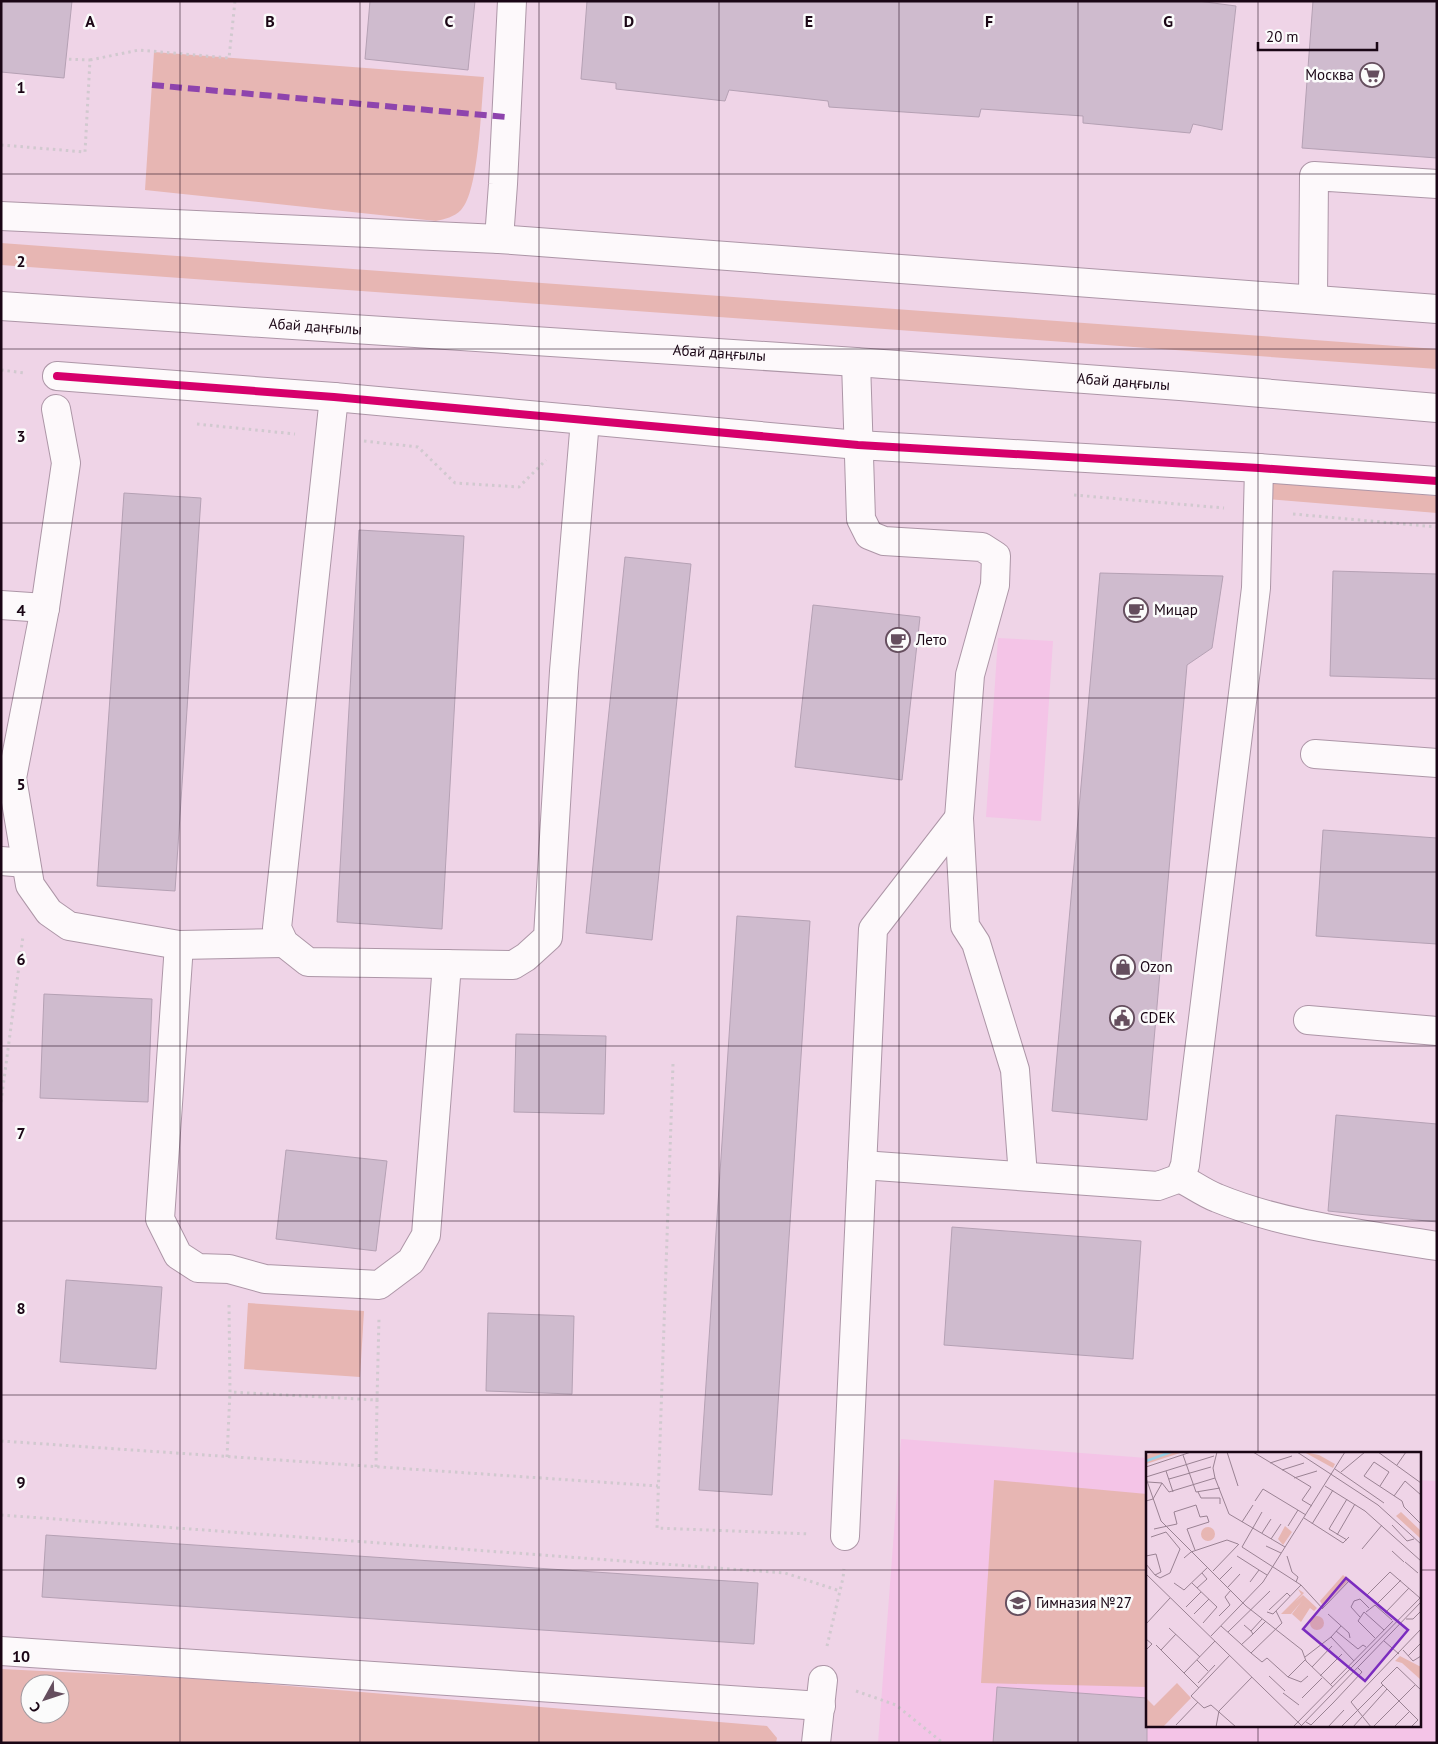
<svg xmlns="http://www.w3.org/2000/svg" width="1438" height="1744" font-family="'PT Sans',sans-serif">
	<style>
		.built { fill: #f4c4e7 }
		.green { fill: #e7b6b3; fill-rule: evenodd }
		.building { fill: #cfbbce; stroke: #b5a1b4 }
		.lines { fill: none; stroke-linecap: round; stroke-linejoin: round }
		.minor-casing { stroke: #ad96a7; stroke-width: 30 }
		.major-casing { stroke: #ad96a7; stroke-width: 30 }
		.path { stroke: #d1c9cf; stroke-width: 3; stroke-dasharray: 2.5 4; stroke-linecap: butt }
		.minor { stroke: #fdf9fb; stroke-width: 28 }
		.major { stroke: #fdf9fb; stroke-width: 28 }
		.quiet { stroke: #8e44ad; stroke-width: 6; stroke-dasharray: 12 6; stroke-linecap: butt }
		.cycleway-casing { stroke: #fbfbfb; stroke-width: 11 }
		.cycleway { stroke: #d6006c; stroke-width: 8 }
		.grid { fill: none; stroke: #1a0615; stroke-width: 1; stroke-opacity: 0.55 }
		.labels { text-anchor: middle; stroke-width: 5; stroke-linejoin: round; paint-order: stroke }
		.poi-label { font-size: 15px; fill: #1a0615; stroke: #fbfbfb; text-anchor: start }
		.street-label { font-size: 15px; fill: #1a0615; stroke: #fbfbfb }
		.inset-river { fill: none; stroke: #98d1e8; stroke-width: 2.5 }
		.inset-road { fill: none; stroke: #9a8293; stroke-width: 1 }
		.view { fill: #7b2cbf; fill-opacity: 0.15; stroke: #7b2cbf; stroke-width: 2.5 }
		.inset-edge { fill: none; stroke: #1a0615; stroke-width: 2.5 }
		.grid-label { font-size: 16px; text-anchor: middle; font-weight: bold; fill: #1a0615; stroke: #fbfbfb; stroke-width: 5; stroke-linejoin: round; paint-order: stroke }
	</style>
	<rect width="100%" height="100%" fill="#efd4e7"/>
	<!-- built -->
	<g class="built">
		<path d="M998,638L1053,641L1041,821L986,817Z"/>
		<path d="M901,1439L1147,1458V1725H1419V1480L1437,1481V1743H878Z"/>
	</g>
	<!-- green -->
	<g class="green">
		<path d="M154,52L484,77C481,105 479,192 461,210C454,217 445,219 436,221L145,190Z"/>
		<path d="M1,243L1437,349V369L1,265Z"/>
		<path d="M1268,482L1437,496V513L1268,499Z"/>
		<path d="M248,1303L364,1311L360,1377L244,1369Z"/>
		<path d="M994,1480L1147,1494V1687L981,1683Z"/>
		<path d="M1,1669L206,1679L767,1726L777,1738L776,1743H1ZM30,1684H60V1714H30Z"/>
	</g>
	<!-- building -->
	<g class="building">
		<path d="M1,1H72L64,78L1,72Z"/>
		<path d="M370,1H475L468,70L365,59Z"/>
		<path d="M587,1H1198L1236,6L1222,130L1193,124L1190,133L1083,123V116L981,109L979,117L829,107L828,101L729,90L725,101L616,89V83L581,79Z"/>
		<path d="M1313,1H1437V158L1302,148Z"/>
		<path d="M124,493L201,498L175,891L97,886Z"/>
		<path d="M359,530L464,536L442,929L337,922Z"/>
		<path d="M625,557L691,564L652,940L586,933Z"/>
		<path d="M1333,571L1437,574V679L1330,676Z"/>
		<path d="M1100,573L1223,576L1212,648L1187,665L1147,1120L1052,1111Z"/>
		<path d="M813,605L920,617L902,780L795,767Z"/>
		<path d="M1323,830L1437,838V944L1316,936Z"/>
		<path d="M737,916L810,921L772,1495L699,1490Z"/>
		<path d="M44,994L152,999L148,1102L40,1098Z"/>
		<path d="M516,1034L606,1036L604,1114L514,1112Z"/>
		<path d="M1336,1115L1437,1124V1222L1328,1211Z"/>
		<path d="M286,1150L387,1161L376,1251L276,1239Z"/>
		<path d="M952,1227L1141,1241L1133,1359L944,1345Z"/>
		<path d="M66,1280L162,1287L156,1369L60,1362Z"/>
		<path d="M488,1313L574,1316L572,1394L486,1391Z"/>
		<path d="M46,1535L758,1583L754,1644L42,1597Z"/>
		<path d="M997,1687L1147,1698V1743H993Z"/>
	</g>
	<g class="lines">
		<defs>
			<g id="minor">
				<path d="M499,239L503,184L512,1"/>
				<path d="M1313,299L1314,176L1437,184"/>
				<path d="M856,362L861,519L869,535L884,541L982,547L996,556L995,585L970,675L959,818L965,926L976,943L1015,1070L1023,1176"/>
				<path d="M57,376L334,397L858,445L1259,468L1437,481"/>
				<path d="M334,397L277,928L284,943L308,962L513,965L526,957L548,937L564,671L585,420"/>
				<path d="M56,409L66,463L45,608L12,778L30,885L49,912L69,926L179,945L284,943"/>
				<path d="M1,605L45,608"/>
				<path d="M1315,754L1437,763"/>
				<path d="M1,861L26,863"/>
				<path d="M179,945L160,1219L178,1255L198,1268L229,1269L265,1279L379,1285L411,1261L426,1235L447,964"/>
				<path d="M1308,1020L1437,1031"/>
				<path d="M862,1165L1158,1186L1180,1178L1185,1165L1256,588L1259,468"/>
				<path d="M1180,1178C1192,1184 1204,1193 1217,1198C1285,1226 1364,1234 1437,1246"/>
				<path d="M845,1536L873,929L959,818"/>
				<path d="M1,1651L821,1706"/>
				<path d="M816,1743L823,1680"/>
			</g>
			<g id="major">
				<path d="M1,216L499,239L1437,309"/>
				<path id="s1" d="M1,306L856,362L1180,386L1437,408"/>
			</g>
		</defs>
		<!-- minor casing -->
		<use href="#minor" class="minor-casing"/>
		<!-- major casing -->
		<use href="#major" class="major-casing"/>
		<!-- path -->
		<g class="path">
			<path d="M90,60L139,50L229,58L235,1"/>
			<path d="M1,145L85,152L90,60L65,59"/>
			<path d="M1,370L25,373"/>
			<path d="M197,424L295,434"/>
			<path d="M364,441L418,447L455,483L519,487L546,460"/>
			<path d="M1074,495L1224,508"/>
			<path d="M1293,514L1437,527"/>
			<path d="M673,1064L657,1528L810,1534"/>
			<path d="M1,1102L23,936"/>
			<path d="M229,1305L230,1392L377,1400L379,1318"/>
			<path d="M1,1441L658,1486"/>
			<path d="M227,1457L230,1392"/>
			<path d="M376,1467L377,1400"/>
			<path d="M1,1515L785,1573L840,1591"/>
			<path d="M827,1646L843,1578L844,1569"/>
			<path d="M856,1691L896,1705L943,1743"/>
		</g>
		<!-- minor -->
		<use href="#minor" class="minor"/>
		<!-- major -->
		<use href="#major" class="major"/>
		<!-- quiet -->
		<path class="quiet" d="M152,85L506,117"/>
		<defs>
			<path id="cycleway" d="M57,376L334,397L858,445L1259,468L1437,481"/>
		</defs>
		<!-- cycleway casing -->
		<use href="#cycleway" class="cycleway-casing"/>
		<!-- cycleway -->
		<use href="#cycleway" class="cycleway"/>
	</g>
	<!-- grid -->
	<path class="grid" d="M180,1V1743M360,1V1743M539,1V1743M719,1V1743M899,1V1743M1078,1V1743M1258,1V1453M1,174H1437M1,349H1437M1,523H1437M1,698H1437M1,872H1437M1,1046H1437M1,1221H1437M1,1395H1437M1,1570H1147M1419,1570H1437M1258,1725V1743"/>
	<!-- icons -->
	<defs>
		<symbol id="supermarket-ring" viewBox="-11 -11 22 22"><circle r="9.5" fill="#fbfbfb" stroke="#654e5e" stroke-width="1.5"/><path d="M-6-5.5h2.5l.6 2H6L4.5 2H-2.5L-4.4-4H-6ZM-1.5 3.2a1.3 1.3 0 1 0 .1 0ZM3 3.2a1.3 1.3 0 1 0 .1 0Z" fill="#654e5e"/></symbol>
		<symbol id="cafe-ring" viewBox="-11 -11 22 22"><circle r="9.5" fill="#fbfbfb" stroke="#654e5e" stroke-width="1.5"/><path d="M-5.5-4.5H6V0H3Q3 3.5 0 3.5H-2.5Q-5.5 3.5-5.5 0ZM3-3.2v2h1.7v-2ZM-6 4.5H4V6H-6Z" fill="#654e5e"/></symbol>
		<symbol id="shop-ring" viewBox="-11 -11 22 22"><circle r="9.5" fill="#fbfbfb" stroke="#654e5e" stroke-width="1.5"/><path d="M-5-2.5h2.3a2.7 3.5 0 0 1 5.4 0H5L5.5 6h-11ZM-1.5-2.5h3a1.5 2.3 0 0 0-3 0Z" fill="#654e5e"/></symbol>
		<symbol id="civic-ring" viewBox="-11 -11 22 22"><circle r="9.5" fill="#fbfbfb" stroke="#654e5e" stroke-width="1.5"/><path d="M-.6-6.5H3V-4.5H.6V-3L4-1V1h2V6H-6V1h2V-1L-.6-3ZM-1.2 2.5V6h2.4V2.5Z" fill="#654e5e"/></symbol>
		<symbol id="school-ring" viewBox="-11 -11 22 22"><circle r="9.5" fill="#fbfbfb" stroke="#654e5e" stroke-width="1.5"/><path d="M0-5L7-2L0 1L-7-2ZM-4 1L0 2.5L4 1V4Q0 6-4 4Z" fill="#654e5e"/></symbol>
	</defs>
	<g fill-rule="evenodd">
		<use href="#supermarket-ring" x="1358" y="61" width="28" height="28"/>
		<use href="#cafe-ring" x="1122" y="596" width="28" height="28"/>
		<use href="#cafe-ring" x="884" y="626" width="28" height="28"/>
		<use href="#shop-ring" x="1109" y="953" width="28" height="28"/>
		<use href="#civic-ring" x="1108" y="1004" width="28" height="28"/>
		<use href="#school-ring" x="1004" y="1589" width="28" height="28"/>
	</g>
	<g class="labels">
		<!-- poi labels -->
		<g class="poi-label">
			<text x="1354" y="80" text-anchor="end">Москва</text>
			<text x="1154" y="615">Мицар</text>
			<text x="916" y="645">Лето</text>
			<text x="1140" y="972">Ozon</text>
			<text x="1140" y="1023">CDEK</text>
			<text x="1036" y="1608">Гимназия №27</text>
		</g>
		<!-- street labels -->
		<g class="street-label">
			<text dy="5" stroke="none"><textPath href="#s1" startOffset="315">Абай даңғылы</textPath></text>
			<text dy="5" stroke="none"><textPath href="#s1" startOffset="720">Абай даңғылы</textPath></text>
			<text dy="5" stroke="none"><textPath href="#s1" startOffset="1125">Абай даңғылы</textPath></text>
		</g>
	</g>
	<!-- overview -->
	<g transform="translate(1146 1452)">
		<rect width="275" height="275" fill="#efd4e7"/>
		<path d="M11,0H33L34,1L0,12V3ZM158,0L173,3L189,12L187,16ZM255,60L275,79V87L250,64ZM139,74L146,80L137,93L132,87ZM55 82a7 7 0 1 1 14 0a7 7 0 1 1-14 0ZM197,123L203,128L177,154L174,149ZM152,137L158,141L149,150L157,143L171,156L168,159L164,156L155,170L146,162L156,149L145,162H135L155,142ZM164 171a7 7 0 1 1 14 0a7 7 0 1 1-14 0ZM254,204L275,215V228L256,211L249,209ZM31,231L45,246L17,275H0V246L8,254Z" fill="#e7b6b3"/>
		<path class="inset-river" d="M0,9L25,0"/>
		<path class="inset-road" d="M81,0L92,34M107,0L165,35L156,48L166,54M151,0L232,53L275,92M232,0L275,31M37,3L50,40L74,36M124,11L146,4M251,13L260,0M0,15L45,0M189,17L238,51M136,18L158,11M20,19L27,40M195,20L219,0M0,25L68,4M0,26L15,69L100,154L156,198L160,209L187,235M69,26L83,62L139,95M148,26L171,19M23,27L65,15M2,30L16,31L23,40L69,26L67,16L71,0M179,34L219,59L275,109M234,34L243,20L228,10L218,24L256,49L258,55L275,72M52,40L55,46H74V52M248,44L259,29L275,43M0,49L7,47L16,31M109,49L117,37L160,63M116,60L96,95L155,133L177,157M158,66L197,91L203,85M96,70L107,53M166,72L187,38M246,73L261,89L268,87M142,74L152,58M8,77L31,72L28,60L50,53L54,65L61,64L63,70L41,77L49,98M116,81L125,67M191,83L209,52M5,85L20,80L34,97L24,121L14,126L9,123M125,87L135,72M201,88L183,77L201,47M120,94L135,101M216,97L236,73M246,99L258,110M0,104L10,102L15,120L9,123L0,112M91,104L113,118M141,104L146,120L152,125L150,130M38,106L45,100L81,88L92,92M259,110L272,121M67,119L93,92M0,122L157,275M74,127L86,115M104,130L113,118L121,123M28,131L38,138L62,115M46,131L71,155L57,171M82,135L94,122M51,136L61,127L56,121M221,143L244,120L274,146M230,153L255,128M40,155L55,140M177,156L204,128M123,158L141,141L144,144M130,159L136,171L105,201L116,210L121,206L142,225L159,208M121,160L127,162L155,133M220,160L229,153L246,168M239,161L263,136M48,162L63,147M182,162L203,181L204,186M73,164L84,153L79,145L85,138M214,165L205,155L208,149L214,147L223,156M260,167H267L275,159M0,172L24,146M98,173L105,179L116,167M75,174L105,201M195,174L185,185L208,209M23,176L54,205M190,179L212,197L217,193L220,195M82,180L124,139M107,182L120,169M65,184L117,130L199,0M229,186L212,169L218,160L238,178M0,187L6,192L0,198M238,189L253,202M10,193L53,236M95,193L107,182L105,179M15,198L30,182M257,198L267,209L275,204M84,203L45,244L58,256L65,253L90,275M262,204L275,191M159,205L185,185M51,208L62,219M166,215L186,194M38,221L69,189M123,224L139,239M174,224L196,202M142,225L155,230L162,224M52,231L69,213M184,233L247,169M237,233L235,231L251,215L275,238M137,241L153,253M156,246L176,226M160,270L165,273L187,251L216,220L212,216M30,273L52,250M155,274L275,150M70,275L73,259L106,225M147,275L275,145M182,275L198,258M195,275L237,233L272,268L265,275M207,275L241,237M225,275L205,250L275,177M227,275L269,233M248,275L263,260"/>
		<path class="view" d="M200,126L262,178L219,229L157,177Z"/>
		<rect width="275" height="275" class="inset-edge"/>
	</g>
	<g class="grid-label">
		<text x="90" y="27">A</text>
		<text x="270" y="27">B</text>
		<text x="449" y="27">C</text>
		<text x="629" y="27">D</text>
		<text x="809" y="27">E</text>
		<text x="989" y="27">F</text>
		<text x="1168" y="27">G</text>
		<text x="21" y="93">1</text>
		<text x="21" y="267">2</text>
		<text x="21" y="442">3</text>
		<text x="21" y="616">4</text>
		<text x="21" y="790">5</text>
		<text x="21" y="965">6</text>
		<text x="21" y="1139">7</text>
		<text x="21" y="1314">8</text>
		<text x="21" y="1488">9</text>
		<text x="21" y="1662">10</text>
	</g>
	<!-- border -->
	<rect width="1438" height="1744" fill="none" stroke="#1a0615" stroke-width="5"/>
	<!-- north arrow -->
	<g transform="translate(45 1699) rotate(230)"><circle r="24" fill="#fbfbfb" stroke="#a1999f"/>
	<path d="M0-4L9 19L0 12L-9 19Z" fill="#654e5e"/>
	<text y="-8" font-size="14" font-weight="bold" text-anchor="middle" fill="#1a0615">С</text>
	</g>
	<!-- scale -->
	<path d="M1258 42v8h119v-8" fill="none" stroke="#1a0615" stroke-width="2.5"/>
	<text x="1266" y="42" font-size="15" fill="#1a0615" stroke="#fbfbfb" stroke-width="4" paint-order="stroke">20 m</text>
</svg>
